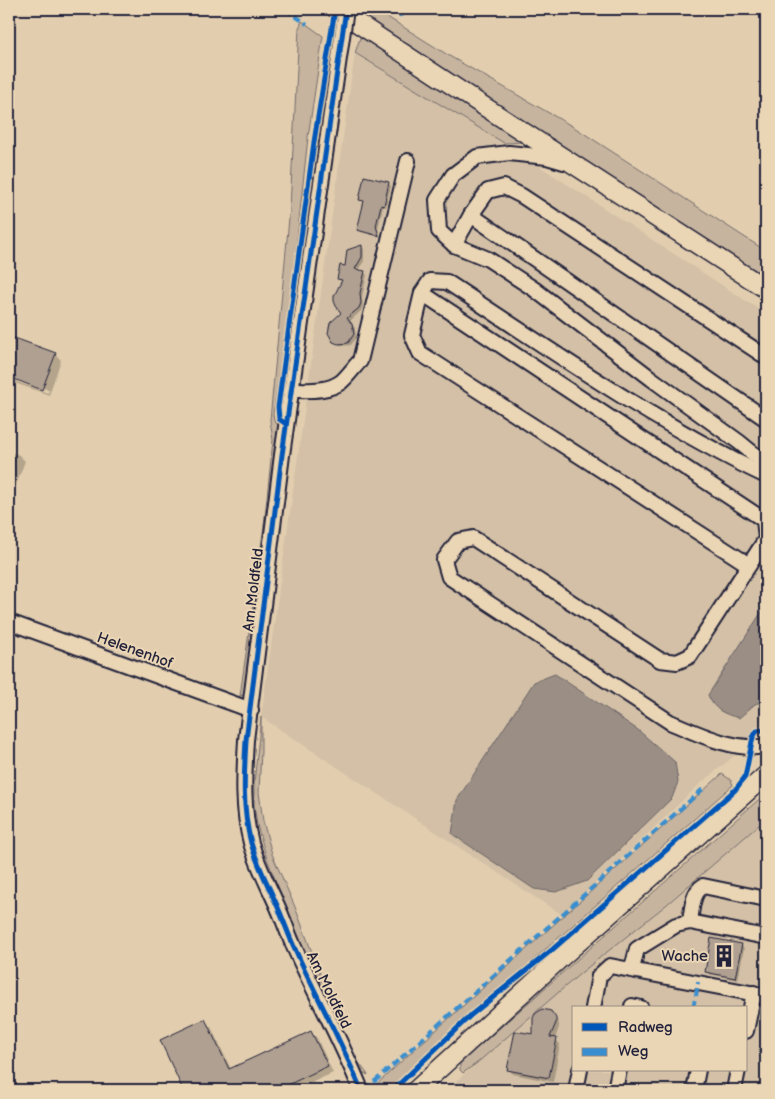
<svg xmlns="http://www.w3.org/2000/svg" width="775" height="1099" font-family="'Balsamiq Sans',sans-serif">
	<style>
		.built { fill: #d3c0a6; fill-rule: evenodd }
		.green { fill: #c6b49e; stroke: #746b6c }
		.water { fill: #9b8f85; stroke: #6b6367 }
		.shadow { fill: #0003 }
		.building { fill: #b0a091; stroke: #22223b }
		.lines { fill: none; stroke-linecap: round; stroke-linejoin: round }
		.minor-casing { stroke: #22223b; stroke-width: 18 }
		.major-casing { stroke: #22223b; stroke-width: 21 }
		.minor { stroke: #ead5b4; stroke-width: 14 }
		.major { stroke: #ead5b4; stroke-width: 18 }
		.minor-bridge-casing { stroke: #22223b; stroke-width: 18; stroke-linecap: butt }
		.minor-bridge { stroke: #ead5b4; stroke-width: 14 }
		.quiet { stroke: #398ed0; stroke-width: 4; stroke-dasharray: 8 4; stroke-linecap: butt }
		.cycleway-casing { stroke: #ead5b4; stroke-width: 8 }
		.cycleway { stroke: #0057b8; stroke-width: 5 }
		.labels { text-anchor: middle; stroke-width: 4; stroke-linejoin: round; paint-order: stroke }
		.street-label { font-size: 15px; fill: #22223b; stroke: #ead5b4 }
		.poi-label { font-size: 15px; fill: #22223b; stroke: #ead5b4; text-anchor: end }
	</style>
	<rect width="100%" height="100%" fill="#e2ceaf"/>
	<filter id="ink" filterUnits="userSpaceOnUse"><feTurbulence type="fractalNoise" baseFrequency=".02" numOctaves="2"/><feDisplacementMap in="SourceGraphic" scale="10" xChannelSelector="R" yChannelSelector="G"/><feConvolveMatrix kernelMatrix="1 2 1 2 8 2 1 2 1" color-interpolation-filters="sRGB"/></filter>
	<g filter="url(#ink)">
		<!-- built -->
		<g class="built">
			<path d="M355,53L504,143L766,314V730L701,783L562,915L261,717Z"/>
			<path d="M766,819V1090H446L582,972L666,905ZM574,1008H746V1070H574Z"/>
		</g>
		<!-- green -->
		<g class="green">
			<path d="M358,9H384V15L451,57L577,129L766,251V277L443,70L357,11Z"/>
			<path d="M302,21L323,36L308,137L291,295L273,414L274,421L280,427L246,694L240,696L264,526L273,440L270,420L290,208L299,28Z"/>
			<path d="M361,35L526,142L504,143L355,53Z"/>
			<path d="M261,717V751L259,792L263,821L272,854L295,907L348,1048L368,1075L360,1071L326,1011L266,856L257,825L254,806V783Z"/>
			<path d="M722,774L731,780L733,785L450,1033L388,1090H373L374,1087L406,1057Z"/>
			<path d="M766,793V819L666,905L582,972L477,1063L463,1073L460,1070V1063Z"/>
		</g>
		<!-- water -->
		<g class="water">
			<path d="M766,605V700L755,704L739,718C724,714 714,710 708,695Z"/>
			<path d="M555,674L638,730L675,762L678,782L672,798L587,881L556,892L534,889L452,834L457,800L534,682Z"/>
		</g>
		<!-- shadow -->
		<g class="shadow">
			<path d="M388,183L391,186L386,207H383L378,229L381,237L361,232L359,230L365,203L360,199Z"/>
			<path d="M362,246L364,249V261L358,271L364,272L367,275L362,297L363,306L361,311L349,322L355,328L356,338L351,345L342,346L334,341L343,313V282L338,278Z"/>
			<path d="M9,337L55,354L61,360L49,395L9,381V379L48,393L49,390L9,376Z"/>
			<path d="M9,451L19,455L25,461L12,496L9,494Z"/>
			<path d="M741,945L744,948L738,980L709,974L706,971Z"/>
			<path d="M555,1017L559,1024V1027L555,1039L560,1044L553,1082L513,1074L509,1070L534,1035Z"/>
			<path d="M205,1021L211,1027L231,1069L311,1032L317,1038L333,1073L295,1090H185L162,1041Z"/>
		</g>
		<!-- building -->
		<g class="building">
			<path d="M364,176L389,182L384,206L381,205L376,226L379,236L357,230L364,201L359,200Z"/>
			<path d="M362,245V257L355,269L365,271L360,293L361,303L359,308L347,318L352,324L354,334L348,343L338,344L333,342L328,333L330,323L341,313L336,306L334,301V296L342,280L337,279L340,265L345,266L347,250Z"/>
			<path d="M9,336L56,353L42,390L9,377Z"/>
			<path d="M711,938L742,944L735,978L705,972Z"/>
			<path d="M542,1009L551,1011L556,1018V1023L550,1037L557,1038L549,1078L507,1070L515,1031L533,1034V1018L535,1014Z"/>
			<path d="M205,1019L229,1069L311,1031L328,1066L277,1090H183L160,1040Z"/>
		</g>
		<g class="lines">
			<defs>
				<g id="minor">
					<path d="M337,72L282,455L246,740C244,775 242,809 251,843C257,864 267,883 276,903C283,918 288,934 295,949C316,996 342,1042 361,1090"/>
					<path d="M564,162L547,157L509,153L477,157L453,175L437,200L439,231L454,245L488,259L534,289L652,379L739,442L766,464"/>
					<path d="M471,215L766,419"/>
					<path d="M454,245L471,215L488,191L504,187L522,196L766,357"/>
					<path d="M422,293L764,520L766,539L690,656L677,662L660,660L473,538L458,541L444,560L449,577L670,722C698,734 736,752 766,746"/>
					<path d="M291,390C308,390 327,392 341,382C348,376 354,367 360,361L408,161"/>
					<path d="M749,565L420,353L412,335L422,293L430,281L447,282C551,350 653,422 766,476"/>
					<path d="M9,622L251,710"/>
					<path d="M690,922C692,909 692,893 703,886L766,899"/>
					<path d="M632,969L637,949L676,925L690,922L766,937"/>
					<path d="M593,1008L599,976L610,966L766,996"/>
					<path d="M632,1008V1006L641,1008"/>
					<path d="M746,1031L754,993"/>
					<path d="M576,1090L580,1070"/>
					<path d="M615,1090L619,1070"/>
					<path d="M694,1090L698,1070"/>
					<path d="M734,1090L738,1070"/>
				</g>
				<g id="major">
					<path d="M336,9L482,105L766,289"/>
					<path d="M416,1090L564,955L766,775"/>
				</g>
			</defs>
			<!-- minor casing -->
			<use href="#minor" class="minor-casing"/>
			<!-- major casing -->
			<use href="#major" class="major-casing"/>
			<!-- minor -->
			<use href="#minor" class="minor"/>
			<!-- major -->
			<use href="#major" class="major"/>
			<defs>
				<path id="minor-bridge" d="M337,72L346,9"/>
			</defs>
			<!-- minor-bridge casing -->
			<use href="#minor-bridge" class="minor-bridge-casing"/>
			<!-- minor-bridge -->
			<use href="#minor-bridge" class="minor-bridge"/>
			<!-- quiet -->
			<g class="quiet">
				<path d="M285,9L307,24"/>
				<path d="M399,9L401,17"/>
				<path d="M765,9L766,10"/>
				<path d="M696,996L698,982"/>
				<path d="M693,1008L695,998"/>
				<path d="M365,1090L704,788"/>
			</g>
			<defs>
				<g id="cycleway">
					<path d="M346,9L282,455L246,740C244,775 242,809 251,843C257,864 267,883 276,903C283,918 288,934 295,949C316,996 342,1042 361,1090"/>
					<path d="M286,424L279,419L278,407L314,142L335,9"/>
					<path d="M393,1090L471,1015L553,949L735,790L745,777L753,737L757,731L766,730"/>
				</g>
			</defs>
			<!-- cycleway casing -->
			<use href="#cycleway" class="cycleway-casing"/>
			<!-- cycleway -->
			<use href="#cycleway" class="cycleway"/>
		</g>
	</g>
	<!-- icons -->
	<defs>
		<symbol id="building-bare" viewBox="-9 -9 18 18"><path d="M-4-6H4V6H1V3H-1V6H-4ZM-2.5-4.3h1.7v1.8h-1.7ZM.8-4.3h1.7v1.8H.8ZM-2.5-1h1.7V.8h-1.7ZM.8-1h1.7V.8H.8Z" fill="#22223b" stroke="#ead5b4" stroke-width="2.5" paint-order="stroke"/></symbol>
	</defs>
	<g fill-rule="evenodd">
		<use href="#building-bare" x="708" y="940" width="32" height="32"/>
	</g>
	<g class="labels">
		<!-- street labels -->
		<g class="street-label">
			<text transform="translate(253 590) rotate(-83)" y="5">Am Moldfeld</text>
			<text transform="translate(135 650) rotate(20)" y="5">Helenenhof</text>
			<text transform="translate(329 990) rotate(64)" y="5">Am Moldfeld</text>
		</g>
		<!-- poi labels -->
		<g class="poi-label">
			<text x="708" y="961">Wache</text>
		</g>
	</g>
	<!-- margin -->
	<rect width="775" height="1099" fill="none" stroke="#ead5b4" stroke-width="30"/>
	<rect x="15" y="15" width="745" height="1069" fill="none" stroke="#22223b" stroke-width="2" filter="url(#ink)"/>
	<!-- legend -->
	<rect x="572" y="1006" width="175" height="65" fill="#ead5b4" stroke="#9a8d84"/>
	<rect x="582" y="1023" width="25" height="8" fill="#0057b8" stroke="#9a8d84"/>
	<text x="618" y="1032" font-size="15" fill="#22223b">Radweg</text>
	<rect x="582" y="1048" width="25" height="8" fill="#398ed0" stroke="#9a8d84"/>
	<text x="618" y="1056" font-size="15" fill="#22223b">Weg</text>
</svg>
